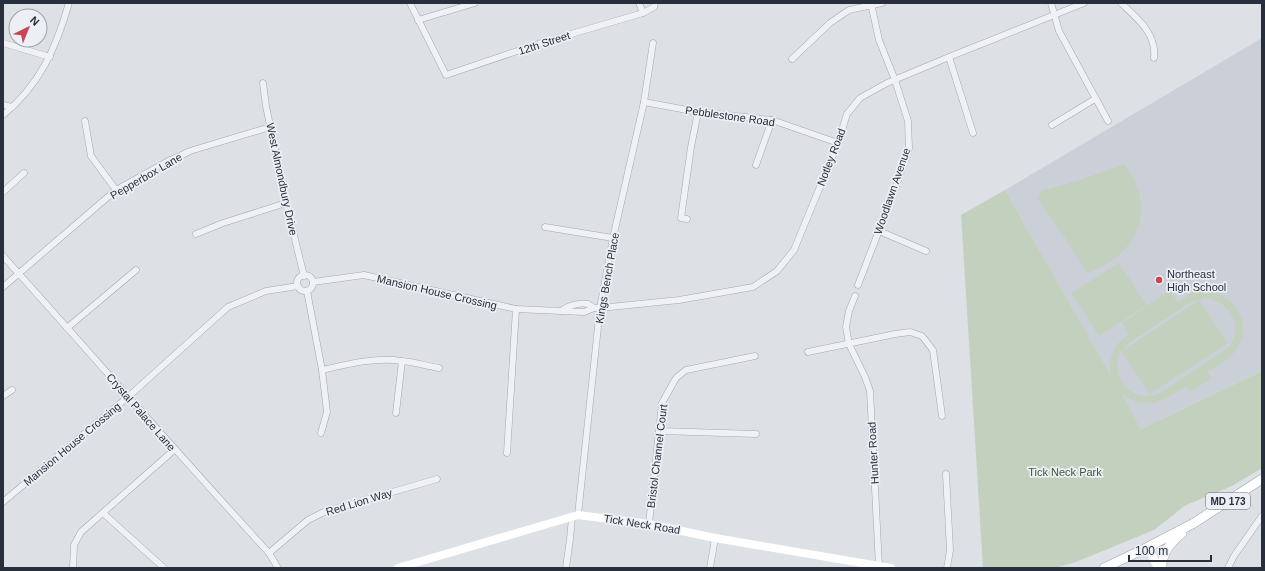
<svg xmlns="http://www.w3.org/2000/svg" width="1265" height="571" font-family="Helvetica,sans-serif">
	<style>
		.built { fill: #cbd0d8 }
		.green { fill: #c3d0be; fill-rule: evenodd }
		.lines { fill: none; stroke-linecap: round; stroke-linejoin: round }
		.street-casing { stroke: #a3a8b0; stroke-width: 7 }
		.primary-casing { stroke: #9ca5b2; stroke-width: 10 }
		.street { stroke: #eff1f5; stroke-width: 6 }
		.secondary { stroke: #fff; stroke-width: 8 }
		.primary { stroke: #fff; stroke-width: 9 }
		.poi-dot { fill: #ca4458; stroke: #eceff4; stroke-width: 1.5 }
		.labels { text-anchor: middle; stroke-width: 3.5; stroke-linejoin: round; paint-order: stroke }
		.shield { fill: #eceff4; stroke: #626973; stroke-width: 1 }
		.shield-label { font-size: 10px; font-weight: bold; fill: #272f3c }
		.street-label { font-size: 11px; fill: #272f3c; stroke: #eceff4 }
		.poi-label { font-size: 11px; fill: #272f3c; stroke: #eceff4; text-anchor: start }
		.park-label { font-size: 11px; fill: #3b5835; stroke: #eceff4 }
	</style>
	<rect width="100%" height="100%" fill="#dde1e6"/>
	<!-- built -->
	<path class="built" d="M1262,38V371L1141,429L1005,190Z"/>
	<!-- green -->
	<g class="green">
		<path d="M1125,164C1151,201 1146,239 1107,264C1101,268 1093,270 1087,273L1065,238L1037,198L1042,191L1080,180Z"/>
		<path d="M1005,190L1110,374C1110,355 1112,346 1129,334L1122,323L1170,290L1178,302L1205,284L1208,291C1236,295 1253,324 1237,349C1228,362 1212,369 1200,377L1208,372L1212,378L1190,392L1186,386C1163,401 1148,412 1122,394L1141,429L1262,371V468L1232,486L1186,505L1154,530L1076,562L1055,568H983L961,215ZM1204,298C1229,300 1245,326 1229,347L1160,393C1132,405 1108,378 1121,351L1150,394L1228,343L1199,300L1122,351L1129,343L1191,302Z"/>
		<path d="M1119,263L1147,305L1099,336L1071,293Z"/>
	</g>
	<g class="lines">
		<defs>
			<g id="street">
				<path d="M410,3L446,75L544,42L643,13L654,7L655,3"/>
				<path d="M639,3L643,13"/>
				<path d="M1051,3L1059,31L1108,121"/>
				<path d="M1121,3C1137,18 1157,34 1154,58"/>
				<path d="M418,20L475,3"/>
				<path d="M3,43L50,57"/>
				<path d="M949,57L973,133"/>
				<path d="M792,59L830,23L849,10L882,3"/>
				<path d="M263,83L266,106L286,203L304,276"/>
				<path d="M644,102L698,112L772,120L838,143"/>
				<path d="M3,105L12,107"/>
				<path d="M3,115C40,85 56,48 69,3"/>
				<path d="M85,121L91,156L116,190"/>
				<path d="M1052,125L1095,99"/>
				<path d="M756,165L772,120"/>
				<path d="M3,192L24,173"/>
				<path d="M687,219L681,218L691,147L698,112"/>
				<path d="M545,227L613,238"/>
				<path d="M879,231L926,251"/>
				<path d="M196,234L223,223L286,203"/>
				<path d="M3,256C92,355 179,455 269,553L278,568"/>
				<circle cx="305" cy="283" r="8"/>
				<path d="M313,282L364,275L516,309L584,312L594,308H600L679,300L753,287L777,271L794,250L838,143L847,114L860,98L887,83L949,57L1084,3"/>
				<path d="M858,285L895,189L909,148L908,121L895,80L879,40L871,3"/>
				<path d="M3,287L116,190L170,160L180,156L190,151L270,127"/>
				<path d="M307,291L322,370L327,412L321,433"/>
				<path d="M855,296L849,311L846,327L849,344L865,377L870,391L879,566"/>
				<path d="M561,311C567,306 580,302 588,304C590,305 592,307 594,308"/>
				<path d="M67,328L136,270"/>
				<path d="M808,352L895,334L910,332L922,336L933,350L942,416"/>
				<path d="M322,370C348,364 375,357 402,361C414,362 427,366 439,368"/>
				<path d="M3,396L12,390"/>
				<path d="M396,413L402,361"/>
				<path d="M660,431L756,434"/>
				<path d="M507,453L516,309"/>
				<path d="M946,474L950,550L947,568"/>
				<path d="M3,502L129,396L228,307L266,291L298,286"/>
				<path d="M103,513L164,568"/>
				<path d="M578,515L600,308L613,238L644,102L653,43"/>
				<path d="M649,524L662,403L676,378L686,370L755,356"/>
				<path d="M269,553L308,520L324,512L437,479"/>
				<path d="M73,568L74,545L81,532L174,450"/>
				<path d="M566,568L570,539L572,517"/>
				<path d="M710,568L715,538"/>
				<path d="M1228,568L1234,556L1262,516"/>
			</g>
			<g id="primary">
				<path d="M1104,568L1148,547L1194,523L1262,479"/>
				<path d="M1162,568C1161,553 1171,542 1182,533"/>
			</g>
		</defs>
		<!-- street casing -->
		<use href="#street" class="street-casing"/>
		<!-- primary casing -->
		<use href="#primary" class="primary-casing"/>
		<!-- street -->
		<use href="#street" class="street"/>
		<!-- secondary -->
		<g class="secondary">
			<path d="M1148,547L1158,568"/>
			<path d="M398,568L578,515L649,524L715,538L891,568"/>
		</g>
		<!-- primary -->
		<use href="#primary" class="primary"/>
	</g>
	<!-- markers -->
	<circle class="poi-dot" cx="1159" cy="280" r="4"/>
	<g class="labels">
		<!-- shield labels -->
		<rect class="shield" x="1206" y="493" width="44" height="16" rx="3"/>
		<g class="shield-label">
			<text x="1228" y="505">MD 173</text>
		</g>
		<!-- street labels -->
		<g class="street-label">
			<text transform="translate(544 43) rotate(-18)" y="4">12th Street</text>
			<text transform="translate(730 116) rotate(8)" y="4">Pebblestone Road</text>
			<text transform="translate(831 157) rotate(-69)" y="4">Notley Road</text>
			<text transform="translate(146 176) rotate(-30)" y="4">Pepperbox Lane</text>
			<text transform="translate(282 179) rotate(78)" y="4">West Almondbury Drive</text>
			<text transform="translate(892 191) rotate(-71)" y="4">Woodlawn Avenue</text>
			<text transform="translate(607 278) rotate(-80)" y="4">Kings Bench Place</text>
			<text transform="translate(437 292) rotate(13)" y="4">Mansion House Crossing</text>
			<text transform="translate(141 412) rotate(49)" y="4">Crystal Palace Lane</text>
			<text transform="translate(72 444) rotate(-40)" y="4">Mansion House Crossing</text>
			<text transform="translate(873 453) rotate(-93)" y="4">Hunter Road</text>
			<text transform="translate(657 456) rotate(-83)" y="4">Bristol Channel Court</text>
			<text transform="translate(359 502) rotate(-17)" y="4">Red Lion Way</text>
			<text transform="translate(642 524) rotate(9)" y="4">Tick Neck Road</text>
		</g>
		<!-- poi labels -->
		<g class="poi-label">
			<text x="1167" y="278">Northeast<tspan x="1167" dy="13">High School</tspan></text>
		</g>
		<!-- park labels -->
		<g class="park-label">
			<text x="1065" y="476">Tick Neck Park</text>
		</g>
	</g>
	<!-- border -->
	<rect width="1265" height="571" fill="none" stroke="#272f3c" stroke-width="8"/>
	<!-- north arrow -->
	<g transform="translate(28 28) rotate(43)"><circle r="19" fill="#eceff4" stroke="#9da2aa"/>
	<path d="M0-3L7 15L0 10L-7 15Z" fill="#ca4458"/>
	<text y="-6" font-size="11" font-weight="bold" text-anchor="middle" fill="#272f3c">N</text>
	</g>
	<!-- scale -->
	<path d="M1129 555v6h82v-6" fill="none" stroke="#272f3c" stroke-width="2"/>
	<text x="1135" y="555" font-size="12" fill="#272f3c" stroke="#eceff4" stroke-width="3" paint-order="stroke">100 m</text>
</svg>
